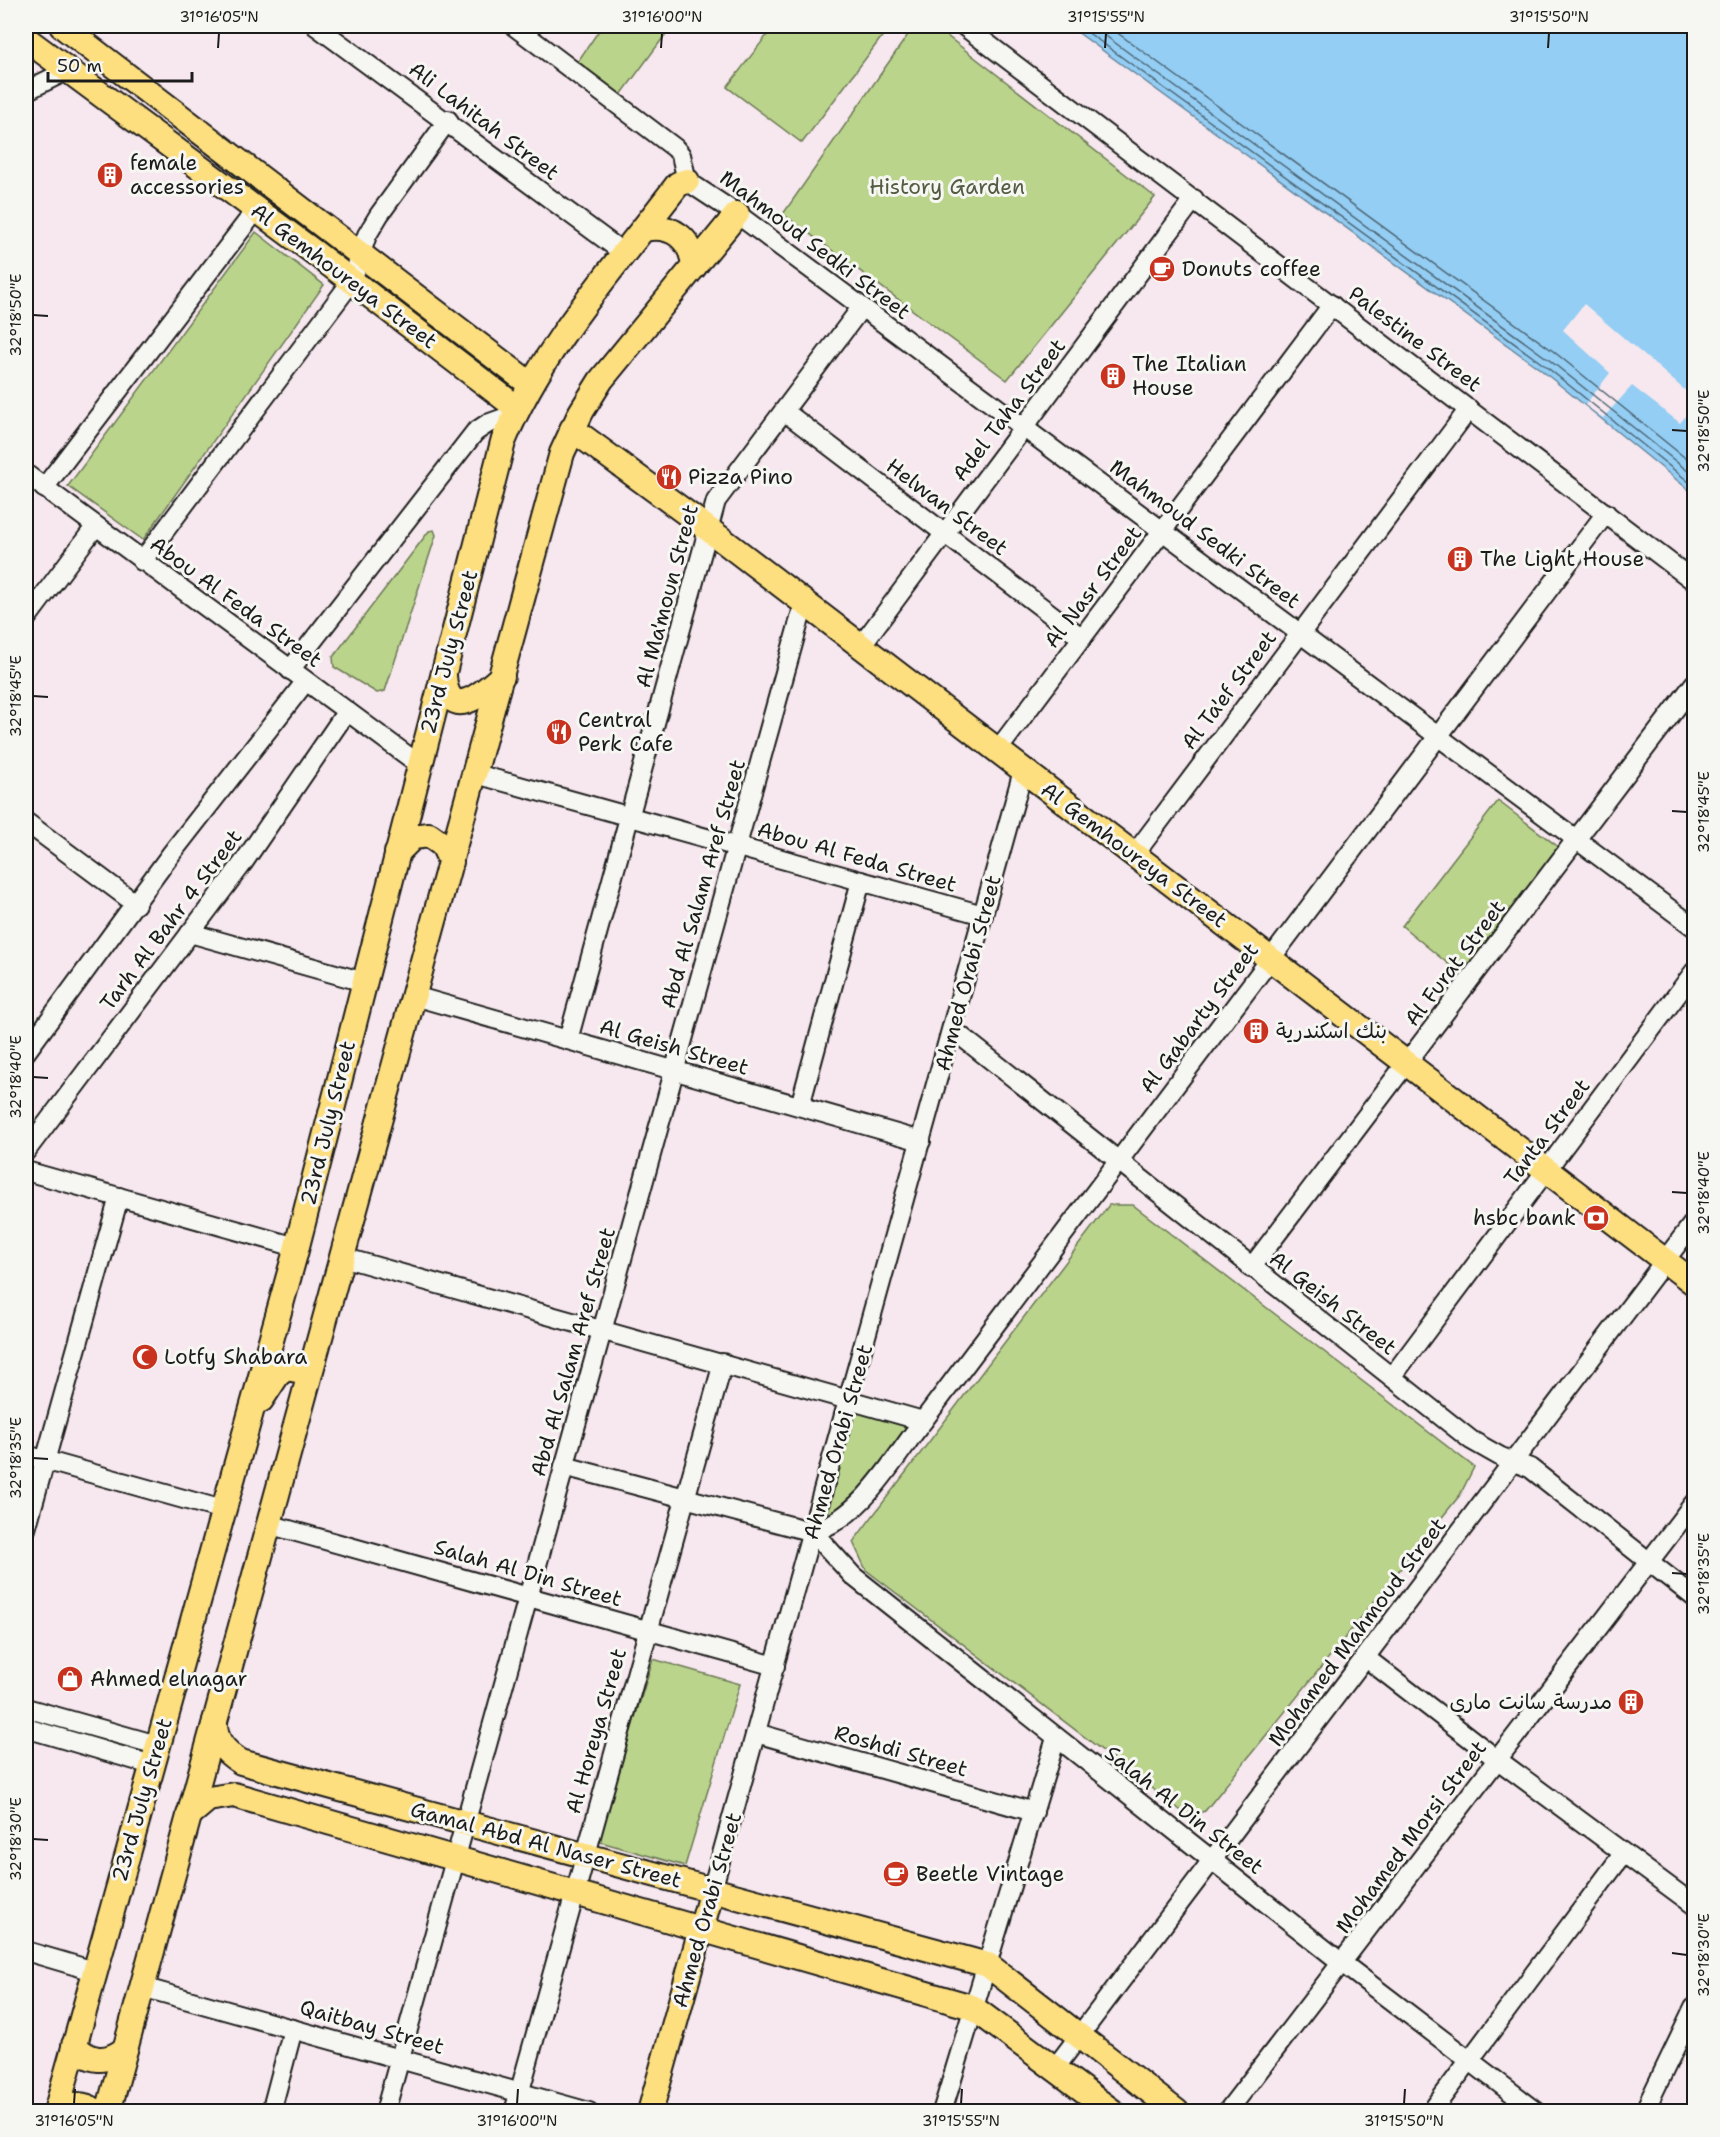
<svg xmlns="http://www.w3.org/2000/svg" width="1720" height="2137" font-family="'Shantell Sans','Playpen Sans Arabic',sans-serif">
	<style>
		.green { fill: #bad48c; stroke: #6b7854; stroke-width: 1.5 }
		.water { fill: #94cef4; stroke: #64879e; stroke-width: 1.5 }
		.pier { fill: #f7e7ee }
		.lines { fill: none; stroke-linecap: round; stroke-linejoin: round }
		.shore { stroke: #4c6372; stroke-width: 1.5 }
		.minor-casing { stroke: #1c1c1c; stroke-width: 22 }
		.major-casing { stroke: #1c1c1c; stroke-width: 28 }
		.minor { stroke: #f6f6f2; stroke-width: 18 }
		.major { stroke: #fedf80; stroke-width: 24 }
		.ticks { fill: none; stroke: #1c1c1c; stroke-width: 2 }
		.labels { text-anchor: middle; stroke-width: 6; stroke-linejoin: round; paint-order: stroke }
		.street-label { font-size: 21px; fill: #1c1c1c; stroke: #f6f6f2 }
		.poi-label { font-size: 21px; fill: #1c1c1c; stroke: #f6f6f2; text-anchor: start }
		.park-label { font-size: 21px; fill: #535c43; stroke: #f6f6f2 }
		.neatline { fill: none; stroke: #1c1c1c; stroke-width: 2 }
		.ticks-label { font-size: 15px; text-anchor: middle; fill: #1c1c1c }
	</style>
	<rect width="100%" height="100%" fill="#f7e7ee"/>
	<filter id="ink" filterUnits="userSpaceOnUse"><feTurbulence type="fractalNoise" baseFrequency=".0167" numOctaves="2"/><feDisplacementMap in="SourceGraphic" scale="12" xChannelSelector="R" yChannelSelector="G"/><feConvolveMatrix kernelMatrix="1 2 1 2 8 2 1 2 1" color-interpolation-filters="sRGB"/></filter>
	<g filter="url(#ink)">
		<!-- green -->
		<g class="green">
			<path d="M602,26L671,27L618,99L576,64Z"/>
			<path d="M774,26H890L802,143L727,87Z"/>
			<path d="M914,26H934L1155,197L1007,380L783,214Z"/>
			<path d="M256,232L324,285L143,540L68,486Z"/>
			<path d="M434,530L436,535L385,691L377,693L334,667L333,657L429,531Z"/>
			<path d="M1498,801L1561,849L1464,977L1402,926Z"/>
			<path d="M1109,1205H1133L1474,1467L1460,1495L1205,1811L1188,1816L866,1570L853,1542Z"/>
			<path d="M855,1405L916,1424L839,1518L823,1514Z"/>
			<path d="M653,1659L740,1684L685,1866L597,1841Z"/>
		</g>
		<!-- water -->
		<path class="water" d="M1069,26H1694V494L1540,369Z"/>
		<!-- pier -->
		<path class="pier" d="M1584,304L1694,398V405L1680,423L1632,386L1603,418L1585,405L1610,373L1563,330Z"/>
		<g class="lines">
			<!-- shore -->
			<g class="shore">
				<path d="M1079,26L1544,365L1694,486"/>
				<path d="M1092,26L1548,359L1694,476"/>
				<path d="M1108,26L1553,351L1694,465"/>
			</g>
			<defs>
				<g id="minor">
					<path d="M316,26L625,254"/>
					<path d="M514,26L675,148L681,155L687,181L737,214L1694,927"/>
					<path d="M964,26L1694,581"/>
					<path d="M26,91L68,70"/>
					<path d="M784,411L1082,638"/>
					<path d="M26,474L420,765"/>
					<path d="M44,488L256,210"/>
					<path d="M142,561L352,281L367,235L379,215L448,120"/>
					<path d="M26,619L95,527"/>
					<path d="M860,647L1194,199"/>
					<path d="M290,670L475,432L487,424L515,414"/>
					<path d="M997,751L1332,305"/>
					<path d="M476,774L983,915"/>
					<path d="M26,822L136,904"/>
					<path d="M1134,855L1469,409"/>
					<path d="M190,933L364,982"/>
					<path d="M414,996L921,1141"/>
					<path d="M952,1029L1471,1440L1501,1457L1530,1468L1694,1597"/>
					<path d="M568,1040L716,501L861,308"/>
					<path d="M26,1052L171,854L306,681"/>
					<path d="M800,1106L861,881"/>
					<path d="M26,1151L243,863L347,711"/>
					<path d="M26,1171L296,1247"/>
					<path d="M342,1257L923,1421"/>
					<path d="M1251,1268L1694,684"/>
					<path d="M1392,1377L1694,972"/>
					<path d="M26,1455L223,1510"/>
					<path d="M564,1466L813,1532"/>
					<path d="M268,1524L775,1666"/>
					<path d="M26,1529L119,1197"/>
					<path d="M813,1532C863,1516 892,1461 923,1421L1606,513"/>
					<path d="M813,1532L853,1576L1342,1963L1537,2112"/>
					<path d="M1366,1658L1498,1760L1694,1905"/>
					<path d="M26,1708L157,1745"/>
					<path d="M26,1728L152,1765"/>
					<path d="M756,1733L1034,1812"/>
					<path d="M712,1890L1023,771"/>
					<path d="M26,1951L94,1971"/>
					<path d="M142,1987L589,2112"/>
					<path d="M1055,2068L1694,1222"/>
					<path d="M271,2112L293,2029"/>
					<path d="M385,2112L804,604"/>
					<path d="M514,2112L723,1363"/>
					<path d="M942,2112L1056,1738"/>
					<path d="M1227,2112L1694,1503"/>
					<path d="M1431,2112L1623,1854"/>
					<path d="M1644,2112L1694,2008"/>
				</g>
				<g id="major">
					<path d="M62,26L530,384"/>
					<path d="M26,39L315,253L517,408"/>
					<path d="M644,229C672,223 692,239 694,267"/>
					<path d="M572,429L708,529L1694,1283"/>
					<path d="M444,676C448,725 483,693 502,676"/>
					<path d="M397,853L413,837L429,835L443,845L451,862"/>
					<path d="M261,1400L278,1374L287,1368L302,1371L308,1380"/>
					<path d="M215,1721C214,1741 225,1752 241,1762L988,1965L1177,2112"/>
					<path d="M189,1815L208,1799L234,1795L972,2007L1113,2112"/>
					<path d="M74,2045C89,2062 107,2064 125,2049"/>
					<path d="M56,2112L295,1254L503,442C543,345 616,266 678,184L687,181"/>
					<path d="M59,2112C71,2102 85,2103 97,2112"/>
					<path d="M108,2112L562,453L581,412L601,380L737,214"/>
					<path d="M650,2112L712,1890"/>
				</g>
			</defs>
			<!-- minor casing -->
			<use href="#minor" class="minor-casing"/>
			<!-- major casing -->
			<use href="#major" class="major-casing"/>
			<!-- minor -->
			<use href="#minor" class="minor"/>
			<!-- major -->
			<use href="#major" class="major"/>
		</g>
	</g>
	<!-- ticks -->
	<path class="ticks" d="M218,48L219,33M661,48L662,33M1105,48L1106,33M1548,48L1549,33M33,315L48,316M1672,430L1687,431M33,696L48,697M1672,811L1687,812M33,1077L48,1078M1672,1192L1687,1193M33,1458L48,1459M1672,1573L1687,1574M33,1839L48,1840M1672,1953L1687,1955M74,2104L75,2089M517,2104L518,2089M961,2104L962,2089M1404,2104L1405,2089"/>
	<!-- icons -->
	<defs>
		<symbol id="building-disc" viewBox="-11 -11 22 22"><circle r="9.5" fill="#c8321e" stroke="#f6f6f2"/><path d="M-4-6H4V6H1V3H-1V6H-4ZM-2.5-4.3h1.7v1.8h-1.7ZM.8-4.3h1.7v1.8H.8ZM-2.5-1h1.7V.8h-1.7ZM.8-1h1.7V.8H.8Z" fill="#fff"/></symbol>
		<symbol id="cafe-disc" viewBox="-11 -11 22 22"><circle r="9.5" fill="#c8321e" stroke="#f6f6f2"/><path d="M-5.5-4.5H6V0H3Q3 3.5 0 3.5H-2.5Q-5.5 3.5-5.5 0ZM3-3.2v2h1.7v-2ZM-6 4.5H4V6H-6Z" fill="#fff"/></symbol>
		<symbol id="restaurant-disc" viewBox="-11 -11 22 22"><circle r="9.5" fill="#c8321e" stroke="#f6f6f2"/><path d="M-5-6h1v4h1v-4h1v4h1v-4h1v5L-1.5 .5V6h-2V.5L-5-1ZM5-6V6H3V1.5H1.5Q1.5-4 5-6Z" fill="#fff"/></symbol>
		<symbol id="bank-disc" viewBox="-11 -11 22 22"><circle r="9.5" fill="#c8321e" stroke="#f6f6f2"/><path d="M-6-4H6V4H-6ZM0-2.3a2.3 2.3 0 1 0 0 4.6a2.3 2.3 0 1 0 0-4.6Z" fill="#fff"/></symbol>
		<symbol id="mosque-disc" viewBox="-11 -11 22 22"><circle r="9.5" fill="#c8321e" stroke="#f6f6f2"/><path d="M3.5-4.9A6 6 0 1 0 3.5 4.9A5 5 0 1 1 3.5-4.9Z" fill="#fff"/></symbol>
		<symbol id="shop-disc" viewBox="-11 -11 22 22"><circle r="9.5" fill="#c8321e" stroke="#f6f6f2"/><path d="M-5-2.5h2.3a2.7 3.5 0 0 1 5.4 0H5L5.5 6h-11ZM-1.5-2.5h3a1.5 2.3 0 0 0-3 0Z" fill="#fff"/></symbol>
	</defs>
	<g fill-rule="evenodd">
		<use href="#building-disc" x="95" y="160" width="30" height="30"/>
		<use href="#cafe-disc" x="1147" y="254" width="30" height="30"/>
		<use href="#building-disc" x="1098" y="361" width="30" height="30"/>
		<use href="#restaurant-disc" x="654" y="462" width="30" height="30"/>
		<use href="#building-disc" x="1445" y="544" width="30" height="30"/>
		<use href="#restaurant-disc" x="544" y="717" width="30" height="30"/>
		<use href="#building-disc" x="1241" y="1016" width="30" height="30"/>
		<use href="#bank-disc" x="1581" y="1203" width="30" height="30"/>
		<use href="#mosque-disc" x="130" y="1342" width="30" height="30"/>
		<use href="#shop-disc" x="55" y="1664" width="30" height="30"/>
		<use href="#building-disc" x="1616" y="1687" width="30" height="30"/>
		<use href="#cafe-disc" x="881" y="1859" width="30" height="30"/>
	</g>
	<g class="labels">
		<!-- street labels -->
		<g class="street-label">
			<text transform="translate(484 121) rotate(37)" y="7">Ali Lahitah Street</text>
			<text transform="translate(815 245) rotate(37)" y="7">Mahmoud Sedki Street</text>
			<text transform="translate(344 276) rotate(37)" y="7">Al Gemhoureya Street</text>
			<text transform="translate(1415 339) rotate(37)" y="7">Palestine Street</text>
			<text transform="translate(1009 410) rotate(-53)" y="7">Adel Taha Street</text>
			<text transform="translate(947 507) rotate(37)" y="7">Helwan Street</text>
			<text transform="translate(1205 534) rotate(37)" y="7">Mahmoud Sedki Street</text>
			<text transform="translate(1093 587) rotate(-53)" y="7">Al Nasr Street</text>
			<text transform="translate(667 596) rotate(-75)" y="7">Al Ma'moun Street</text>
			<text transform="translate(236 602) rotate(36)" y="7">Abou Al Feda Street</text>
			<text transform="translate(449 652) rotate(-75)" y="7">23rd July Street</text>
			<text transform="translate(1229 690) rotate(-53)" y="7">Al Ta'ef Street</text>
			<text transform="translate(1134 855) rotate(37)" y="7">Al Gemhoureya Street</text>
			<text transform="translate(857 857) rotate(16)" y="7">Abou Al Feda Street</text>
			<text transform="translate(703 884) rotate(-74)" y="7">Abd Al Salam Aref Street</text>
			<text transform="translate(171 920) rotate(-53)" y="7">Tarh Al Bahr 4 Street</text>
			<text transform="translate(1455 963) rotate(-53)" y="7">Al Furat Street</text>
			<text transform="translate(968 973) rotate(-75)" y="7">Ahmed Orabi Street</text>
			<text transform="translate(1199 1018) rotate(-53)" y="7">Al Gabarty Street</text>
			<text transform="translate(674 1047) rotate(16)" y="7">Al Geish Street</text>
			<text transform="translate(328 1123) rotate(-76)" y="7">23rd July Street</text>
			<text transform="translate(1547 1132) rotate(-53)" y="7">Tanta Street</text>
			<text transform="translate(1333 1303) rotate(38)" y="7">Al Geish Street</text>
			<text transform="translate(573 1352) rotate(-74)" y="7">Abd Al Salam Aref Street</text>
			<text transform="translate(838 1442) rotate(-74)" y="7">Ahmed Orabi Street</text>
			<text transform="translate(528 1573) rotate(16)" y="7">Salah Al Din Street</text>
			<text transform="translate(1357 1632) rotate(-53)" y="7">Mohamed Mahmoud Street</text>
			<text transform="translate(596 1731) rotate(-74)" y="7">Al Horeya Street</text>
			<text transform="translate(901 1751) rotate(16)" y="7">Roshdi Street</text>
			<text transform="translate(142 1800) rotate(-74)" y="7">23rd July Street</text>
			<text transform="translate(1184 1810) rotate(38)" y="7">Salah Al Din Street</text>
			<text transform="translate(1411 1837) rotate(-53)" y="7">Mohamed Morsi Street</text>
			<text transform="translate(546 1845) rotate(15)" y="7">Gamal Abd Al Naser Street</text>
			<text transform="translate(707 1910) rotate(-74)" y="7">Ahmed Orabi Street</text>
			<text transform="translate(372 2027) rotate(16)" y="7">Qaitbay Street</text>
		</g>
		<!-- poi labels -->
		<g class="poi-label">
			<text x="130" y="170">female<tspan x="130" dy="24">accessories</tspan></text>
			<text x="1182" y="276">Donuts coffee</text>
			<text x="1132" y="371">The Italian<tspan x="1132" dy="24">House</tspan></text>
			<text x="688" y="484">Pizza Pino</text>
			<text x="1480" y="566">The Light House</text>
			<text x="578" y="727">Central<tspan x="578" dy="24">Perk Cafe</tspan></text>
			<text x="1276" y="1038">بنك اسكندرية</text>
			<text x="1576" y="1225" text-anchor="end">hsbc bank</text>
			<text x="164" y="1364">Lotfy Shabara</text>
			<text x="90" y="1686">Ahmed elnagar</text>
			<text x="1612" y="1709" text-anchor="end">مدرسة سانت مارى</text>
			<text x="916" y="1881">Beetle Vintage</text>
		</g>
		<!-- park labels -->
		<g class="park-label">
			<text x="947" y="194">History Garden</text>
		</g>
	</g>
	<!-- margin -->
	<rect width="1720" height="2137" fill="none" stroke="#f6f6f2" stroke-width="66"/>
	<!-- scale -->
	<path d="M48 72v9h144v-9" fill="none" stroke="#1c1c1c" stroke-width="3"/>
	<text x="57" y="72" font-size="18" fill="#1c1c1c" stroke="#f6f6f2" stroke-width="4.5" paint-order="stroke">50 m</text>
	<rect x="33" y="33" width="1654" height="2071" class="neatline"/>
	<g class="ticks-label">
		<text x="219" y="22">31°16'05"N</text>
		<text x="662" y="22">31°16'00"N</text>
		<text x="1106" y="22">31°15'55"N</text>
		<text x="1549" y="22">31°15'50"N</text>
		<text transform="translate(16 315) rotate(-90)" y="5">32°18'50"E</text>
		<text transform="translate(1704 431) rotate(-90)" y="5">32°18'50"E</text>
		<text transform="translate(16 696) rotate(-90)" y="5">32°18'45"E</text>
		<text transform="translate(1704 812) rotate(-90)" y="5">32°18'45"E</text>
		<text transform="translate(16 1077) rotate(-90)" y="5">32°18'40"E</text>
		<text transform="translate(1704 1193) rotate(-90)" y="5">32°18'40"E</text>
		<text transform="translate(16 1458) rotate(-90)" y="5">32°18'35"E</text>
		<text transform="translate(1704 1574) rotate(-90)" y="5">32°18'35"E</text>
		<text transform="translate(16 1839) rotate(-90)" y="5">32°18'30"E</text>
		<text transform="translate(1704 1955) rotate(-90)" y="5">32°18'30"E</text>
		<text x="74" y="2126">31°16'05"N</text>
		<text x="517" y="2126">31°16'00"N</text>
		<text x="961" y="2126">31°15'55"N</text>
		<text x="1404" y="2126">31°15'50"N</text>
	</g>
</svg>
